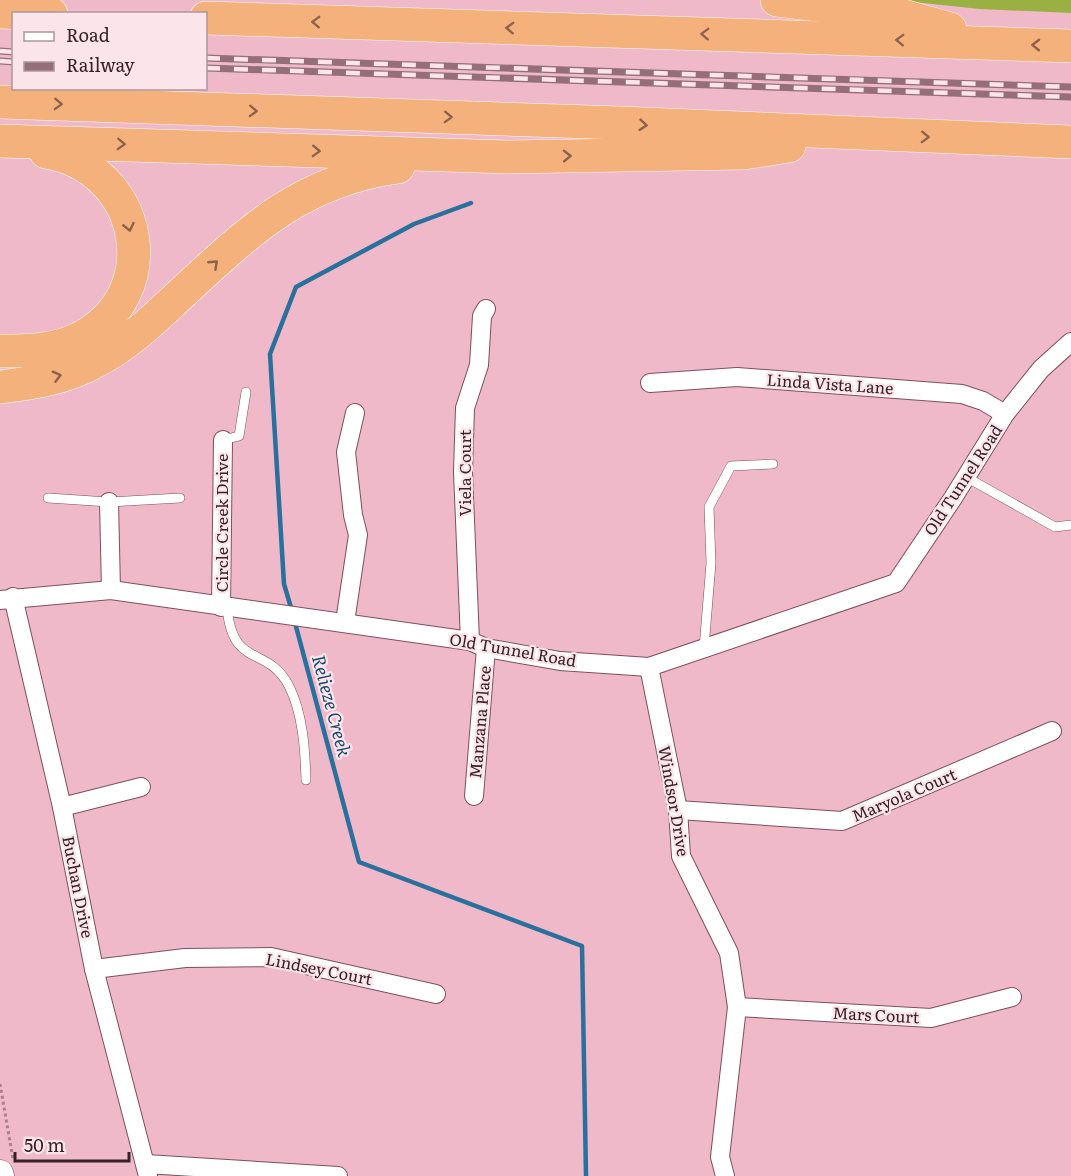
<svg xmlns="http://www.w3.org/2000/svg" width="1071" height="1176" font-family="Literata,serif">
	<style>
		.green { fill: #9ab043 }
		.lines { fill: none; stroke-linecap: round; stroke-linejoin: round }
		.stream { stroke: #2a709d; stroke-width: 4.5 }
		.lane-casing { stroke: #7f4f5e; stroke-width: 10 }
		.street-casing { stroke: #7f4f5e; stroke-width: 20 }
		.secondary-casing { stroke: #7f4f5e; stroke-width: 27 }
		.highway-casing { stroke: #fff; stroke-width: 34 }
		.path { stroke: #a97f8b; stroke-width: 3; stroke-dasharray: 3 3; stroke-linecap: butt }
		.lane { stroke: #fff; stroke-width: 9 }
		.street { stroke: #fff; stroke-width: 18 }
		.secondary { stroke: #fff; stroke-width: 26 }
		.highway { stroke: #f4b17b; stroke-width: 33 }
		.rail-casing { stroke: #946e79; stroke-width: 7 }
		.rail { stroke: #fbe4ea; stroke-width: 4.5; stroke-dasharray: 14; stroke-linecap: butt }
		.oneway { stroke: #8c624d }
		.labels { text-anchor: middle; stroke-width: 4.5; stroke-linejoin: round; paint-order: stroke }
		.street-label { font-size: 16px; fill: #362228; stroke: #fbe4ea }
		.water-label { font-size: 18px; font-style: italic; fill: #154b6c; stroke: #fbe4ea }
	</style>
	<rect width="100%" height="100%" fill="#f0b9c9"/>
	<!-- green -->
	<path class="green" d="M894,0H1071V13L980,9Z"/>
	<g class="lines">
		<!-- stream -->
		<g class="stream">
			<path d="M292,611L284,584L270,354L296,287L414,224L471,203"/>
			<path d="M294,619L359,862L582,946L586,1176"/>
		</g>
		<defs>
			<g id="lane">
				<path d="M223,440L239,436L246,392"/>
				<path d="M966,477L1055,527L1071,525"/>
				<path d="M48,498L109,502L180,498"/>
				<path d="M227,608C233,670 267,644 289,686C303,714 305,749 306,780"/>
				<path d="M704,648L711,563L709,507L731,466L773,464"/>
			</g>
			<g id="street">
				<path d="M650,383L737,377L962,394L983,401L1005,414"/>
				<path d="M109,502L111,590"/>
				<path d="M13,597L62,807L94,969L148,1176"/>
				<path d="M0,600L111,590L470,641L486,648L560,661L649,667L896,583L953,498L1005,414L1041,369L1071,342"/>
				<path d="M221,607L223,440"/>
				<path d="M345,622L358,535L353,515L346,452L355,413"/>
				<path d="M470,641L463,472L465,408L479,365L482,316L486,309"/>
				<path d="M649,667L678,810L681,856L729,953L737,1007L720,1157L725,1176"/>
				<path d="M474,796L486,648"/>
				<path d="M62,807L141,787"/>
				<path d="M678,810L842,821L1052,731"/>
				<path d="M94,969L185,958L271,957L436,994"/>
				<path d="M737,1007L931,1018L1012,997"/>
				<path d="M146,1164L338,1176"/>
			</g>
			<path id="secondary" d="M0,1173L1,1176"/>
			<g id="highway">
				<path d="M777,0L900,15L950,29"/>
				<path d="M0,12L51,14"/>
				<path d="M206,18L1071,46"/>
				<path d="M0,102L620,123L1071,142"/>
				<path d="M0,141L508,157L744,153L789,146"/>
				<path d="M0,351C25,351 53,351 76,340C168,297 144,168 46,152"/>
				<path d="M0,387C33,383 67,378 96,361C129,344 155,318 182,293C250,230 302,180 398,167"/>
			</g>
		</defs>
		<!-- lane casing -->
		<use href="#lane" class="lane-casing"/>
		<!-- street casing -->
		<use href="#street" class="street-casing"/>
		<!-- secondary casing -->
		<use href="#secondary" class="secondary-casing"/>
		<!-- highway casing -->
		<use href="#highway" class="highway-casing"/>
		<!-- path -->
		<path class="path" d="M0,1084L13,1159"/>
		<!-- lane -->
		<use href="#lane" class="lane"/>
		<!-- street -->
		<use href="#street" class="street"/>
		<!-- secondary -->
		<use href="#secondary" class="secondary"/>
		<!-- highway -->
		<use href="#highway" class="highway"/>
		<defs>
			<g id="rail">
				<path d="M0,51L14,52"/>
				<path d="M206,58L1071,87"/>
				<path d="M0,61L14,62"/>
				<path d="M206,68L1071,97"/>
			</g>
		</defs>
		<!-- rail casing -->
		<use href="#rail" class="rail-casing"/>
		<!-- rail -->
		<use href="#rail" class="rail"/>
	</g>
	<!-- one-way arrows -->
	<defs><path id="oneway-chevron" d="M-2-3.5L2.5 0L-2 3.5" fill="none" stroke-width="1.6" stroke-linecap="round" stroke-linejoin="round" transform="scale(1.5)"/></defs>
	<g class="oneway">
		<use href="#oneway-chevron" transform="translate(316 22) rotate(-178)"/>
		<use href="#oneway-chevron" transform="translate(510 28) rotate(-178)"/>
		<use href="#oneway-chevron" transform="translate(705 34) rotate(-178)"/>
		<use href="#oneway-chevron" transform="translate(900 40) rotate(-178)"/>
		<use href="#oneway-chevron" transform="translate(1036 45) rotate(-179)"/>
		<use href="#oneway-chevron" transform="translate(58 104) rotate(2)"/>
		<use href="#oneway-chevron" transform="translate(253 111) rotate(2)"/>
		<use href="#oneway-chevron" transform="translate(448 117) rotate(2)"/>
		<use href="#oneway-chevron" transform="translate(643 125) rotate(5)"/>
		<use href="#oneway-chevron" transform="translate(925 137) rotate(2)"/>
		<use href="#oneway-chevron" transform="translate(121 144) rotate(2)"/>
		<use href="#oneway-chevron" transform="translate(316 151) rotate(2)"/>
		<use href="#oneway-chevron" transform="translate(567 156) rotate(-1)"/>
		<use href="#oneway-chevron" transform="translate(129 227) rotate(77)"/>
		<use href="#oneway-chevron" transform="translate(214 264) rotate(-43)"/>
		<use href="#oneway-chevron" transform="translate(57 376) rotate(-15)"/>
	</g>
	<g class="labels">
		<!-- street labels -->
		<g class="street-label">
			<text transform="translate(830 384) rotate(4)" y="6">Linda Vista Lane</text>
			<text transform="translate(465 473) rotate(-90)" y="6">Viela Court</text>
			<text transform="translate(963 480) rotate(-57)" y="6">Old Tunnel Road</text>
			<text transform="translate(222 523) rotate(-90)" y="6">Circle Creek Drive</text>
			<text transform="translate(513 650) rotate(10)" y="6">Old Tunnel Road</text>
			<text transform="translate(480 722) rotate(-85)" y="6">Manzana Place</text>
			<text transform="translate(904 795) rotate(-23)" y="6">Maryola Court</text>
			<text transform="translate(674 801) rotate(80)" y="6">Windsor Drive</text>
			<text transform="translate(78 887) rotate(79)" y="6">Buchan Drive</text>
			<text transform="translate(319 969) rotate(11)" y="6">Lindsey Court</text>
			<text transform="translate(876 1015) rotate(3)" y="6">Mars Court</text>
		</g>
		<!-- water labels -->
		<g class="water-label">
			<text transform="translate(331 706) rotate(75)" y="6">Relieze Creek</text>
		</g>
	</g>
	<!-- legend -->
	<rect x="12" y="12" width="195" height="78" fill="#fbe4ea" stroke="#ac969c" stroke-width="1.5"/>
	<rect x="24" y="32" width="30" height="9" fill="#ffffff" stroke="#ac969c" stroke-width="1.5"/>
	<text x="66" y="42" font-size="18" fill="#362228">Road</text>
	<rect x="24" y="62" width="30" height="9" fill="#946e79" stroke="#ac969c" stroke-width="1.5"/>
	<text x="66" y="72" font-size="18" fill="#362228">Railway</text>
	<!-- scale -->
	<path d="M15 1152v9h114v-9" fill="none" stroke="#362228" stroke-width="3"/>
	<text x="24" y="1152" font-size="18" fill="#362228" stroke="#fbe4ea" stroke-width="4.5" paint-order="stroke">50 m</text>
</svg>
